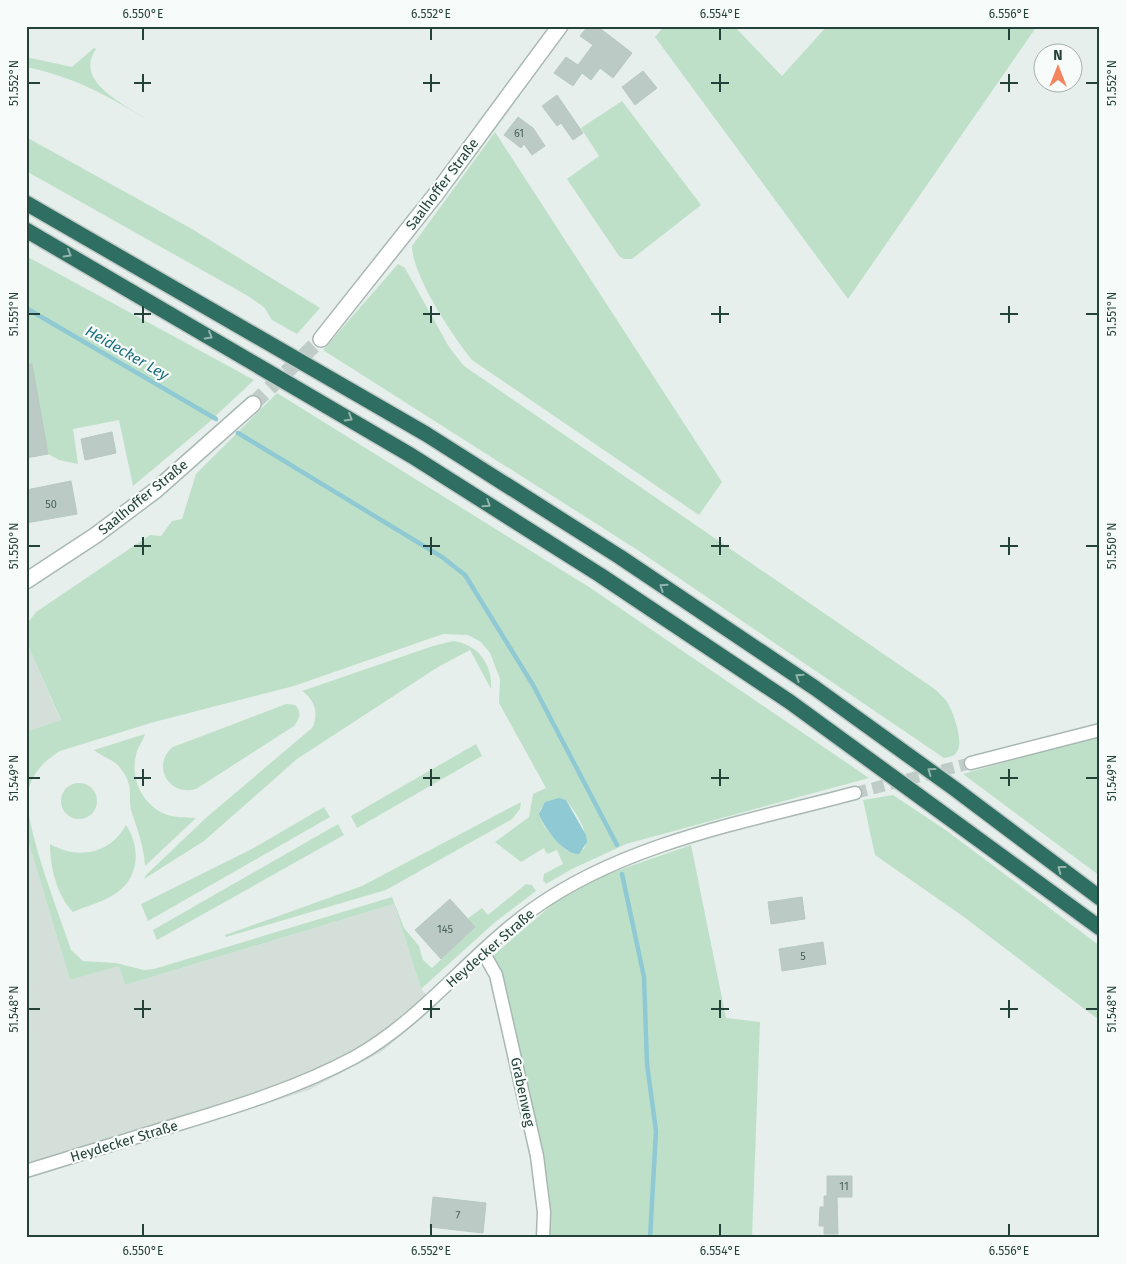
<svg xmlns="http://www.w3.org/2000/svg" width="1126" height="1264" font-family="'Fira Sans',sans-serif">
	<style>
		.built { fill: #d4dfda }
		.green { fill: #bfe0c8; fill-rule: evenodd }
		.water { fill: #8ec9d4 }
		.lines { fill: none; stroke-linecap: round; stroke-linejoin: round }
		.stream { stroke: #8ec9d4; stroke-width: 4.5 }
		.building { fill: #bbcac4; stroke: #b8c9c2 }
		.minor-tunnel { stroke: #bfccc8; stroke-width: 12; stroke-dasharray: 12 6; stroke-linecap: butt }
		.tertiary-tunnel { stroke: #bfccc8; stroke-width: 15; stroke-dasharray: 15 8; stroke-linecap: butt }
		.minor-casing { stroke: #a8b8b2; stroke-width: 15 }
		.tertiary-casing { stroke: #a8b8b2; stroke-width: 18 }
		.motorway-casing { stroke: #c2cac8; stroke-width: 18 }
		.minor { stroke: #fff; stroke-width: 12 }
		.tertiary { stroke: #fff; stroke-width: 15 }
		.motorway { stroke: #2f6f62; stroke-width: 15 }
		.oneway { stroke: #93b5ae }
		.ticks { fill: none; stroke: #24423a; stroke-width: 2 }
		.labels { text-anchor: middle; stroke-width: 4.5; stroke-linejoin: round; paint-order: stroke }
		.number-label { font-size: 11px; fill: #4a645c }
		.street-label { font-size: 14px; fill: #24423a; stroke: #f7fbf9 }
		.water-label { font-size: 15px; font-style: italic; fill: #1c6f80; stroke: #f7fbf9 }
		.neatline { fill: none; stroke: #24423a; stroke-width: 2 }
		.ticks-label { font-size: 12px; text-anchor: middle; fill: #24423a }
	</style>
	<rect width="100%" height="100%" fill="#e6efeb"/>
	<!-- built -->
	<g class="built">
		<path d="M26,641L61,721L26,732Z"/>
		<path d="M26,834L70,980L119,965L125,985L394,904L421,989L437,1005L381,1052L309,1090L26,1179Z"/>
	</g>
	<!-- green -->
	<g class="green">
		<path d="M664,26H734L782,76L827,26H1037L848,299L655,37Z"/>
		<path d="M94,48L96,49C73,82 126,105 148,120C104,94 77,78 26,67V57L72,67Z"/>
		<path d="M622,101L701,205L632,259H624L619,256L567,179L599,156L581,128Z"/>
		<path d="M495,132L722,482L699,515L472,360C453,337 412,275 412,246Z"/>
		<path d="M26,137L192,229L320,308L297,334L272,320L264,307L248,296L26,171Z"/>
		<path d="M26,256L254,380L207,424L133,486L119,420L73,429L78,464L59,460L48,454L34,377L26,378Z"/>
		<path d="M398,264L405,268L449,347L464,366L936,690C939,694 944,697 947,702C953,711 966,746 955,754C953,757 947,757 944,758L636,549L323,350Z"/>
		<path d="M277,393L589,587L869,778L626,844L572,869L546,884L543,880L544,874L563,864L557,850L547,854L544,848L521,862L495,842L529,817L533,794L546,788L499,703L500,679L490,653L481,642L468,635L443,634L294,686L154,722L60,751C44,761 32,773 28,792C23,822 57,908 68,941L71,950L83,961L116,963L144,970L154,969L392,897L404,928L419,946L423,960L432,968L475,927L467,919L482,908L488,915L526,884L532,885L536,891L494,923L421,989L394,904L125,985L119,966L70,980L26,834V732L61,720L26,641V625L36,612L150,535L161,536L172,521L182,519L196,474ZM566,800C576,813 591,833 584,849L567,851C557,839 536,825 541,808Z"/>
		<path d="M453,641C478,644 493,665 491,689L470,650L438,667L297,759L204,841L144,879L146,875L208,816L312,728C319,714 315,700 302,691L433,646Z"/>
		<path d="M286,704L295,705C302,712 300,718 294,726L196,789C168,797 151,764 173,747Z"/>
		<path d="M145,734C143,741 137,748 136,755C130,779 143,805 165,814C175,818 186,817 196,818L145,866C144,847 138,831 132,813C127,797 135,787 121,769C114,759 102,757 94,750Z"/>
		<path d="M1100,735V876L963,774Z"/>
		<path d="M476,744L482,756L357,828L351,816Z"/>
		<circle cx="79" cy="801" r="18"/>
		<path d="M893,795L947,831L1100,946V1018L1095,1017L964,917L875,855L863,800Z"/>
		<path d="M521,802L520,809L512,819L386,890L226,937L225,935L362,886Z"/>
		<path d="M324,807L330,817L148,921L141,904L250,850Z"/>
		<path d="M338,824L344,835L157,940L153,930Z"/>
		<path d="M126,825C140,846 140,875 119,891C107,901 87,906 73,912C57,896 50,867 50,844C78,860 110,854 126,825Z"/>
		<path d="M691,845L726,1018L760,1022L752,1238H543L544,1212L487,961L554,903L602,876Z"/>
	</g>
	<!-- water -->
	<path class="water" d="M559,798L566,800L586,835L587,842L579,854C564,855 544,828 539,814L545,802Z"/>
	<g class="lines">
		<!-- stream -->
		<g class="stream">
			<path d="M26,308L216,419"/>
			<path d="M238,433L442,557L465,575L533,685L617,845"/>
			<path d="M622,874L644,977L647,1064L656,1131L650,1238"/>
		</g>
	</g>
	<!-- building -->
	<g class="building">
		<path d="M588,26H597L632,53L613,78L600,68L591,80L582,73L573,86L554,73L566,57L578,65L593,45L580,36Z"/>
		<path d="M643,71L657,88L635,105L622,87Z"/>
		<path d="M557,95L583,133L573,140L561,123L557,126L542,106Z"/>
		<path d="M518,117L533,128L545,146L532,155L524,144L521,148L504,135Z"/>
		<path d="M32,364L48,454L26,458V365Z"/>
		<path d="M112,432L116,453L85,460L81,439Z"/>
		<path d="M71,481L77,514L26,523V490Z"/>
		<path d="M802,897L805,919L771,924L768,902Z"/>
		<path d="M450,899L475,927L441,959L415,930Z"/>
		<path d="M823,942L826,964L782,971L779,949Z"/>
		<path d="M827,1176H852V1197H837L838,1234H824V1226H819L820,1207H824V1196H827Z"/>
		<path d="M433,1197L486,1203L483,1233L430,1227Z"/>
	</g>
	<g class="lines">
		<!-- minor-tunnel -->
		<path class="minor-tunnel" d="M855,793L971,763"/>
		<!-- tertiary-tunnel -->
		<path class="tertiary-tunnel" d="M253,404L321,339"/>
		<defs>
			<g id="minor">
				<path d="M971,763L1100,730"/>
				<path d="M483,952L496,975L537,1156L544,1212L543,1238"/>
				<path d="M26,1171C78,1155 130,1139 182,1123C241,1105 299,1087 355,1057C423,1019 470,954 533,909C627,842 746,822 855,793"/>
			</g>
			<g id="tertiary">
				<path d="M321,339L436,194L560,26"/>
				<path d="M26,581L96,535L156,490L253,404"/>
			</g>
			<g id="motorway">
				<path d="M26,203L426,434L620,557L815,688L955,789L1100,898"/>
				<path d="M26,230L412,456L600,575L790,702L1100,928"/>
			</g>
		</defs>
		<!-- minor casing -->
		<use href="#minor" class="minor-casing"/>
		<!-- tertiary casing -->
		<use href="#tertiary" class="tertiary-casing"/>
		<!-- motorway casing -->
		<use href="#motorway" class="motorway-casing"/>
		<!-- minor -->
		<use href="#minor" class="minor"/>
		<!-- tertiary -->
		<use href="#tertiary" class="tertiary"/>
		<!-- motorway -->
		<use href="#motorway" class="motorway"/>
	</g>
	<!-- one-way arrows -->
	<defs><path id="oneway-chevron" d="M-2-3.5L2.5 0L-2 3.5" fill="none" stroke-width="1.6" stroke-linecap="round" stroke-linejoin="round" transform="scale(1.25)"/></defs>
	<g class="oneway">
		<use href="#oneway-chevron" transform="translate(68 254) rotate(30)"/>
		<use href="#oneway-chevron" transform="translate(209 336) rotate(30)"/>
		<use href="#oneway-chevron" transform="translate(349 418) rotate(31)"/>
		<use href="#oneway-chevron" transform="translate(487 504) rotate(33)"/>
		<use href="#oneway-chevron" transform="translate(663 587) rotate(-146)"/>
		<use href="#oneway-chevron" transform="translate(799 677) rotate(-146)"/>
		<use href="#oneway-chevron" transform="translate(931 771) rotate(-144)"/>
		<use href="#oneway-chevron" transform="translate(1061 869) rotate(-143)"/>
	</g>
	<!-- ticks -->
	<path class="ticks" d="M143,28V40M431,28V40M720,28V40M1009,28V40M143,74V92M431,74V92M720,74V92M1009,74V92M28,83H40M134,83H151M423,83H440M711,83H729M1000,83H1018M1086,83H1098M143,306V323M431,306V323M720,306V323M1009,306V323M28,314H40M134,314H151M423,314H440M711,314H729M1000,314H1018M1086,314H1098M143,537V555M431,537V555M720,537V555M1009,537V555M28,546H40M134,546H151M423,546H440M711,546H729M1000,546H1018M1086,546H1098M143,769V786M431,769V786M720,769V786M1009,769V786M28,778H40M134,778H151M423,778H440M711,778H729M1000,778H1018M1086,778H1098M143,1000V1018M431,1000V1018M720,1000V1018M1009,1000V1018M28,1009H40M134,1009H151M423,1009H440M711,1009H729M1000,1009H1018M1086,1009H1098M143,1224V1236M431,1224V1236M720,1224V1236M1009,1224V1236"/>
	<g class="labels">
		<!-- number labels -->
		<g class="number-label">
			<text x="519" y="137">61</text>
			<text x="51" y="508">50</text>
			<text x="445" y="933">145</text>
			<text x="803" y="960">5</text>
			<text x="844" y="1190">11</text>
			<text x="458" y="1219">7</text>
		</g>
		<!-- street labels -->
		<g class="street-label">
			<text transform="translate(442 184) rotate(-53)" y="5">Saalhoffer Straße</text>
			<text transform="translate(143 497) rotate(-39)" y="5">Saalhoffer Straße</text>
			<text transform="translate(490 948) rotate(-41)" y="5">Heydecker Straße</text>
			<text transform="translate(523 1092) rotate(78)" y="5">Grabenweg</text>
			<text transform="translate(124 1141) rotate(-17)" y="5">Heydecker Straße</text>
		</g>
		<!-- water labels -->
		<g class="water-label">
			<text transform="translate(127 353) rotate(30)" y="5">Heidecker Ley</text>
		</g>
	</g>
	<!-- border -->
	<rect width="1126" height="1264" fill="none" stroke="#f7fbf9" stroke-width="55"/>
	<!-- north arrow -->
	<g transform="translate(1058 68)"><circle r="24" fill="#f7fbf9" stroke="#a3b1ad"/>
	<path d="M0-4L9 19L0 12L-9 19Z" fill="#f4845f"/>
	<text y="-8" font-size="14" font-weight="bold" text-anchor="middle" fill="#24423a">N</text>
	</g>
	<rect x="28" y="28" width="1070" height="1208" class="neatline"/>
	<g class="ticks-label">
		<text x="143" y="18">6.550°E</text>
		<text x="431" y="18">6.552°E</text>
		<text x="720" y="18">6.554°E</text>
		<text x="1009" y="18">6.556°E</text>
		<text transform="translate(14 83) rotate(-90)" y="4">51.552°N</text>
		<text transform="translate(1112 83) rotate(-90)" y="4">51.552°N</text>
		<text transform="translate(14 314) rotate(-90)" y="4">51.551°N</text>
		<text transform="translate(1112 314) rotate(-90)" y="4">51.551°N</text>
		<text transform="translate(14 546) rotate(-90)" y="4">51.550°N</text>
		<text transform="translate(1112 546) rotate(-90)" y="4">51.550°N</text>
		<text transform="translate(14 778) rotate(-90)" y="4">51.549°N</text>
		<text transform="translate(1112 778) rotate(-90)" y="4">51.549°N</text>
		<text transform="translate(14 1009) rotate(-90)" y="4">51.548°N</text>
		<text transform="translate(1112 1009) rotate(-90)" y="4">51.548°N</text>
		<text x="143" y="1255">6.550°E</text>
		<text x="431" y="1255">6.552°E</text>
		<text x="720" y="1255">6.554°E</text>
		<text x="1009" y="1255">6.556°E</text>
	</g>
</svg>
